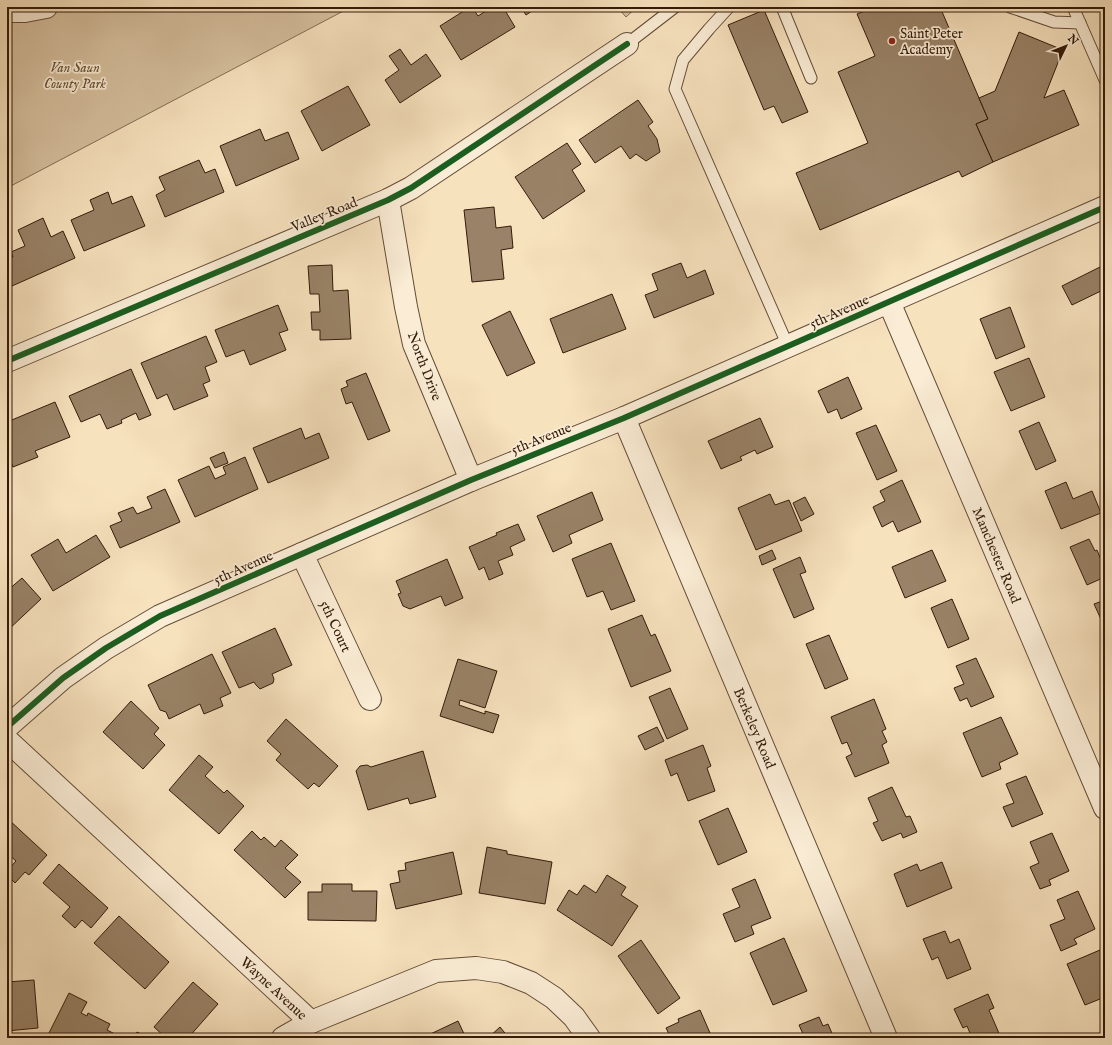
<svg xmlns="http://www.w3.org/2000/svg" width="1112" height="1045" font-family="'IM FELL English',serif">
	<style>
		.green { fill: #d6c09f; stroke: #846e54 }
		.building { fill: #998267; stroke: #331b09 }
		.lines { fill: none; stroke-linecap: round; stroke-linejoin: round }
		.service-casing { stroke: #644d36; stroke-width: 13 }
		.minor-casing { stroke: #644d36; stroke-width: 24 }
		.service { stroke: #faecd5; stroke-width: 11 }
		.minor { stroke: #faecd5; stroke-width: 22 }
		.cycleway-casing { stroke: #faecd5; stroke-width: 8 }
		.cycleway { stroke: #1b5e20; stroke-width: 6 }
		.poi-dot { fill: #8f2418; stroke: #faecd5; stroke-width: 1.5 }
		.labels { text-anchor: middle; stroke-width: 3.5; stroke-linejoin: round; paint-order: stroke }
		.poi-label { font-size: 14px; fill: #331b09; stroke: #faecd5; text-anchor: start }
		.park-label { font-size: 14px; font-style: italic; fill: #644d36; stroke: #faecd5 }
		.street-label { font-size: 14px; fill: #331b09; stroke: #faecd5 }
	</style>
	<rect width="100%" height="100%" fill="#f7e2be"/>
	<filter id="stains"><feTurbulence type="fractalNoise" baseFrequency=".005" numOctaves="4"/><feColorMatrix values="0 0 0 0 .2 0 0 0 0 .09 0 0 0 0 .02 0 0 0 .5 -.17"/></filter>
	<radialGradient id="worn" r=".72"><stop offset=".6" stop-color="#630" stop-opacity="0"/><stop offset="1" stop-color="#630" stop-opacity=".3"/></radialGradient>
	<!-- green -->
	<g class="green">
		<path d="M7,7H351L7,188Z"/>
		<path d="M617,7H637L626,17Z"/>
	</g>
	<!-- building -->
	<g class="building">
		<path d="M470,7H472L478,16L492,7H503L515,27L461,60L440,26Z"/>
		<path d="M521,7H538L526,15Z"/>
		<path d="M875,7H926L927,9L933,7H940L988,119L976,124L993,162L962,177L959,171L820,230L796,173L868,143L838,72L875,56L857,14Z"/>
		<path d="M764,10L808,112L782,123L774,106L764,110L728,25Z"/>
		<path d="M1019,32L1063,50L1044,98L1064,90L1079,125L993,162L976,124L988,119L979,98L995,91Z"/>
		<path d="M400,49L411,65L426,54L441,76L400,103L385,80L399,70L389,56Z"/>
		<path d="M348,86L370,125L322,151L301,111Z"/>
		<path d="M638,100L653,122L648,126L657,139L660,152L646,161L636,154L630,159L621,146L595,163L579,140Z"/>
		<path d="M260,129L265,141L288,132L299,159L236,186L220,146Z"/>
		<path d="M567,143L581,164L572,170L585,191L543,219L515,177Z"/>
		<path d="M199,160L205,173L215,169L224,192L165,217L156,195L165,190L159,177Z"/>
		<path d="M108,192L112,204L132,196L145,226L84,251L71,220L94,210L90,200Z"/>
		<path d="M494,207L496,228L511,226L513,248L501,250L504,279L472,282L464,210Z"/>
		<path d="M43,218L51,237L63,231L75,258L12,286L7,275V259L13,257L11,252L25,246L18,230Z"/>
		<path d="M681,263L687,278L705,270L714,294L654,318L645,295L658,290L652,274Z"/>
		<path d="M332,265L333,291L348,290L351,339L320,340V330H312L311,312H320L319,294H310L308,266Z"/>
		<path d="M1102,266L1105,272V289L1072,305L1062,286Z"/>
		<path d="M612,294L626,329L563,353L550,319Z"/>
		<path d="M278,305L288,330L279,333L286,350L250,365L244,350L226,357L215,330Z"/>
		<path d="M1010,307L1025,347L996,359L980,319Z"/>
		<path d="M510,311L535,363L507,376L482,325Z"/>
		<path d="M206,336L217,362L205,367L210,381L203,384L208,396L174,410L167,394L157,399L141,363Z"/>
		<path d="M1029,358L1045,397L1011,411L994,372Z"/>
		<path d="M131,369L151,415L139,420L136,413L121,420L122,423L107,429L100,414L81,422L69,396Z"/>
		<path d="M366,373L390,431L368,440L352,402L346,404L341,389L348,386L346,381Z"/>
		<path d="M848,377L862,409L841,419L837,409L828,413L818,391Z"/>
		<path d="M55,402L70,437L35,451L38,457L13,467L7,452V422Z"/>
		<path d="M760,418L773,447L757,454L755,450L740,457L742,460L721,469L708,441Z"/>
		<path d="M1039,422L1056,461L1036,470L1019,431Z"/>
		<path d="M876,425L897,471L877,480L856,433Z"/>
		<path d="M301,428L305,439L319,433L329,458L268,483L253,448Z"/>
		<path d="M224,452L228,463L215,468L210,458Z"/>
		<path d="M245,457L258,489L195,517L178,480L209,466L215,479L226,474L223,467Z"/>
		<path d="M902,480L921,522L898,532L893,521L882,527L873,507L885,501L880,491Z"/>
		<path d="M1066,482L1073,499L1092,491L1101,513L1061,529L1045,491Z"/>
		<path d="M165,489L180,522L120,548L110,526L122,521L118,513L133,507L137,514L152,508L147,497Z"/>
		<path d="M592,492L603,520L569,535L572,543L553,552L537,516Z"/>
		<path d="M770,494L775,505L789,500L802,531L756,550L738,508Z"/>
		<path d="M805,497L814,514L801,521L793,503Z"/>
		<path d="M518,524L525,540L510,547L513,555L498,561L503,574L489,580L484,567L479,570L469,547L497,535L496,533Z"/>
		<path d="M96,535L110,557L53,591L31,555L58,539L66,553Z"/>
		<path d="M1089,539L1095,551L1097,550L1101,560L1105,558V577L1087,585L1070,547Z"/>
		<path d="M611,543L635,601L611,610L603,591L587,597L572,559Z"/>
		<path d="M772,550L776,559L762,565L759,556Z"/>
		<path d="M932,550L946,581L905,598L892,567Z"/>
		<path d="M800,557L806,572L800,574L814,609L794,618L773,569Z"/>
		<path d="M447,559L463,598L445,606L441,596L410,609L403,606L398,594L401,593L396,581Z"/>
		<path d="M22,578L41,599L7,631V591Z"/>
		<path d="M952,599L969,639L948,648L931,608Z"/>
		<path d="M1105,600V628L1094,604Z"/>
		<path d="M642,615L651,636L655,634L671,671L631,687L608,629Z"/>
		<path d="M275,628L292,665L272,674L274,679L273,683L260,689L256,685L254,682L239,688L222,652Z"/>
		<path d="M829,635L848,679L825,689L806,644Z"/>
		<path d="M212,654L231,693L220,698L223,706L204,714L200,704L169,719L166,712L160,710L148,685Z"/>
		<path d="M976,658L994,697L971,707L967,698L960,701L954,688L964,684L956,666Z"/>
		<path d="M458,659L497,671L485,708L460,700L459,705L485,714V711L499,715L493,733L440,716Z"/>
		<path d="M670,688L688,729L667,739L649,697Z"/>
		<path d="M874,699L886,729L882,731L887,742L882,745L889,763L855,777L846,757L852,754L847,742L842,744L831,717Z"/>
		<path d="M131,701L159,728L154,734L165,745L143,769L103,732Z"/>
		<path d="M1001,717L1018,754L999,763L1001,769L982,777L963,733Z"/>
		<path d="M286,719L338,766L319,787L314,783L308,789L276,760L281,754L267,741Z"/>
		<path d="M657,727L664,741L645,750L638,736Z"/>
		<path d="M703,745L711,766L707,768L715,791L688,801L677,773L671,776L665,760Z"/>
		<path d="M423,751L436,797L410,804L408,798L368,810L356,771L360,766L367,765L371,767Z"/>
		<path d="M199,755L213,767L205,776L224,793L227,790L244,806L219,834L169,790Z"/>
		<path d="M1026,776L1043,814L1012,827L1003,807L1014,803L1006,784Z"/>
		<path d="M892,787L906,817L910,816L917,832L903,838L901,833L882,841L873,823L878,821L868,798Z"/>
		<path d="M728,808L747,852L718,865L699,821Z"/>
		<path d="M8,819L47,855L29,875L25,872L15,883L7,875V871L16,861L7,853Z"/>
		<path d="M252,831L261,840L264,837L275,847L281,840L298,855L285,868L301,882L285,898L234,850Z"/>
		<path d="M1052,833L1069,871L1049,880L1051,885L1040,889L1030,867L1039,863L1030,842Z"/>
		<path d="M487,847L507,851V854L552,862L545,904L479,893Z"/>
		<path d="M453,852L462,894L396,909L390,884L400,882L398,871L406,870L405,863Z"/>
		<path d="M942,862L952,888L907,907L894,874L917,864L920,871Z"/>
		<path d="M59,864L108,908L91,928L82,920L75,928L62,916L70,907L43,883Z"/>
		<path d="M607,875L626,887L621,895L638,906L612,946L557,910L569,890L577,895L584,885L596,893Z"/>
		<path d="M755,879L771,918L751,926L754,934L735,942L723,914L740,907L732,889Z"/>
		<path d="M322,884H352V891H377L376,921L308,920V892H322Z"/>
		<path d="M1078,891L1095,929L1074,939L1077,944L1061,951L1050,925L1065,919L1057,900Z"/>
		<path d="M119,916L169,962L145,989L94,943Z"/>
		<path d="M945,931L950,943L959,939L971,969L947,979L938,957L932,960L923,939Z"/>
		<path d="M784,938L807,991L773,1005L750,953Z"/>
		<path d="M641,940L680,998L658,1014L618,956Z"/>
		<path d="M1100,950L1105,961V997L1085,1005L1067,964Z"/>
		<path d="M34,980L38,1028L7,1031V982Z"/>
		<path d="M193,982L218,1004L188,1038H166L154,1027Z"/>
		<path d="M69,993L87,1002L81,1013L87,1016L88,1013L110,1024L107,1030L123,1038H53L48,1035Z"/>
		<path d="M988,994L994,1008L989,1010L1001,1038H972L967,1026L963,1028L954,1009Z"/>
		<path d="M700,1010L710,1033L703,1036L704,1038H671L666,1028L679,1022L678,1019Z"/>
		<path d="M819,1017L823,1026L828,1024L834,1038H794L803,1034L799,1025Z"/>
		<path d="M458,1021L466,1038H422Z"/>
		<path d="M500,1027L509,1038H488Z"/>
		<path d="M137,1032L147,1037V1038H134Z"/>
	</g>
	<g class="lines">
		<defs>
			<g id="service">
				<path d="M729,7L709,29L683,60L675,89L788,346"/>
				<path d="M782,7L811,78"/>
				<path d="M1010,7L1054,22L1080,23"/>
				<path d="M1073,7L1105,80"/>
				<path d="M627,44L675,7"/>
			</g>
			<g id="minor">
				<path d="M7,11H25L46,7"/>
				<path d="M388,200L406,307L414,344L471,480"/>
				<path d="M889,302L1105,808"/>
				<path d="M7,361L388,200L411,188L627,44"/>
				<path d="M624,418L886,1038"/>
				<path d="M302,554L370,699"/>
				<path d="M7,727L63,678L106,648L160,616L471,480L624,418L1105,207"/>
				<path d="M7,740L311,1022"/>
				<path d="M283,1038L311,1022L436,971L476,968L503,972L531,983L554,998L574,1017L589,1038"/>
			</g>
		</defs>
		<!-- service casing -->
		<use href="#service" class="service-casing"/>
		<!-- minor casing -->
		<use href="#minor" class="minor-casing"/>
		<!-- service -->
		<use href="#service" class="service"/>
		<!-- minor -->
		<use href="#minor" class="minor"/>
		<defs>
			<g id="cycleway">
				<path d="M7,361L388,200L411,188L627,44"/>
				<path d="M7,727L63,678L106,648L160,616L471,480L624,418L1105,207"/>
			</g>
		</defs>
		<!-- cycleway casing -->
		<use href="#cycleway" class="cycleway-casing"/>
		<!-- cycleway -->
		<use href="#cycleway" class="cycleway"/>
	</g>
	<!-- markers -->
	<circle class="poi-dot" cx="892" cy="41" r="4"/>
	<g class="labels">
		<!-- poi labels -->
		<g class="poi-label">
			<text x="900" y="38">Saint Peter<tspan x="900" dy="16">Academy</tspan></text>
		</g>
		<!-- park labels -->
		<g class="park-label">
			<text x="75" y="72">Van Saun<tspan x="75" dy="16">County Park</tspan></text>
		</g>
		<!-- street labels -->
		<g class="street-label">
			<text transform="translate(324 214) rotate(-22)" y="5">Valley Road</text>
			<text transform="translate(839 311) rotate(-24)" y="5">5th Avenue</text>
			<text transform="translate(425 366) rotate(69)" y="5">North Drive</text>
			<text transform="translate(541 438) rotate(-22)" y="5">5th Avenue</text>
			<text transform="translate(997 555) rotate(67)" y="5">Manchester Road</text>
			<text transform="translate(243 567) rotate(-24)" y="5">5th Avenue</text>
			<text transform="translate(336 626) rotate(65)" y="5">5th Court</text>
			<text transform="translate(755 728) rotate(67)" y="5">Berkeley Road</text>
			<text transform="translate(274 988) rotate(43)" y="5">Wayne Avenue</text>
		</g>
	</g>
	<!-- margin -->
	<rect width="1112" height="1045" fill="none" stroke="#f7e2be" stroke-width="24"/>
	<rect x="8" y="8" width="1096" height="1029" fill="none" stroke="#331b09" stroke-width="2"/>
	<rect x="12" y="12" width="1088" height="1021" fill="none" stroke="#331b09"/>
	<!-- north arrow -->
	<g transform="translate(1066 46) rotate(47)" stroke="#faecd5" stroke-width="3" paint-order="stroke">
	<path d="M0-3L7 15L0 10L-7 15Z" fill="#331b09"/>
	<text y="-6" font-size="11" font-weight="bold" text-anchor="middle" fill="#331b09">N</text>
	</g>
	<rect width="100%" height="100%" filter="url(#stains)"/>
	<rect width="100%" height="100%" fill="url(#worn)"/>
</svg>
